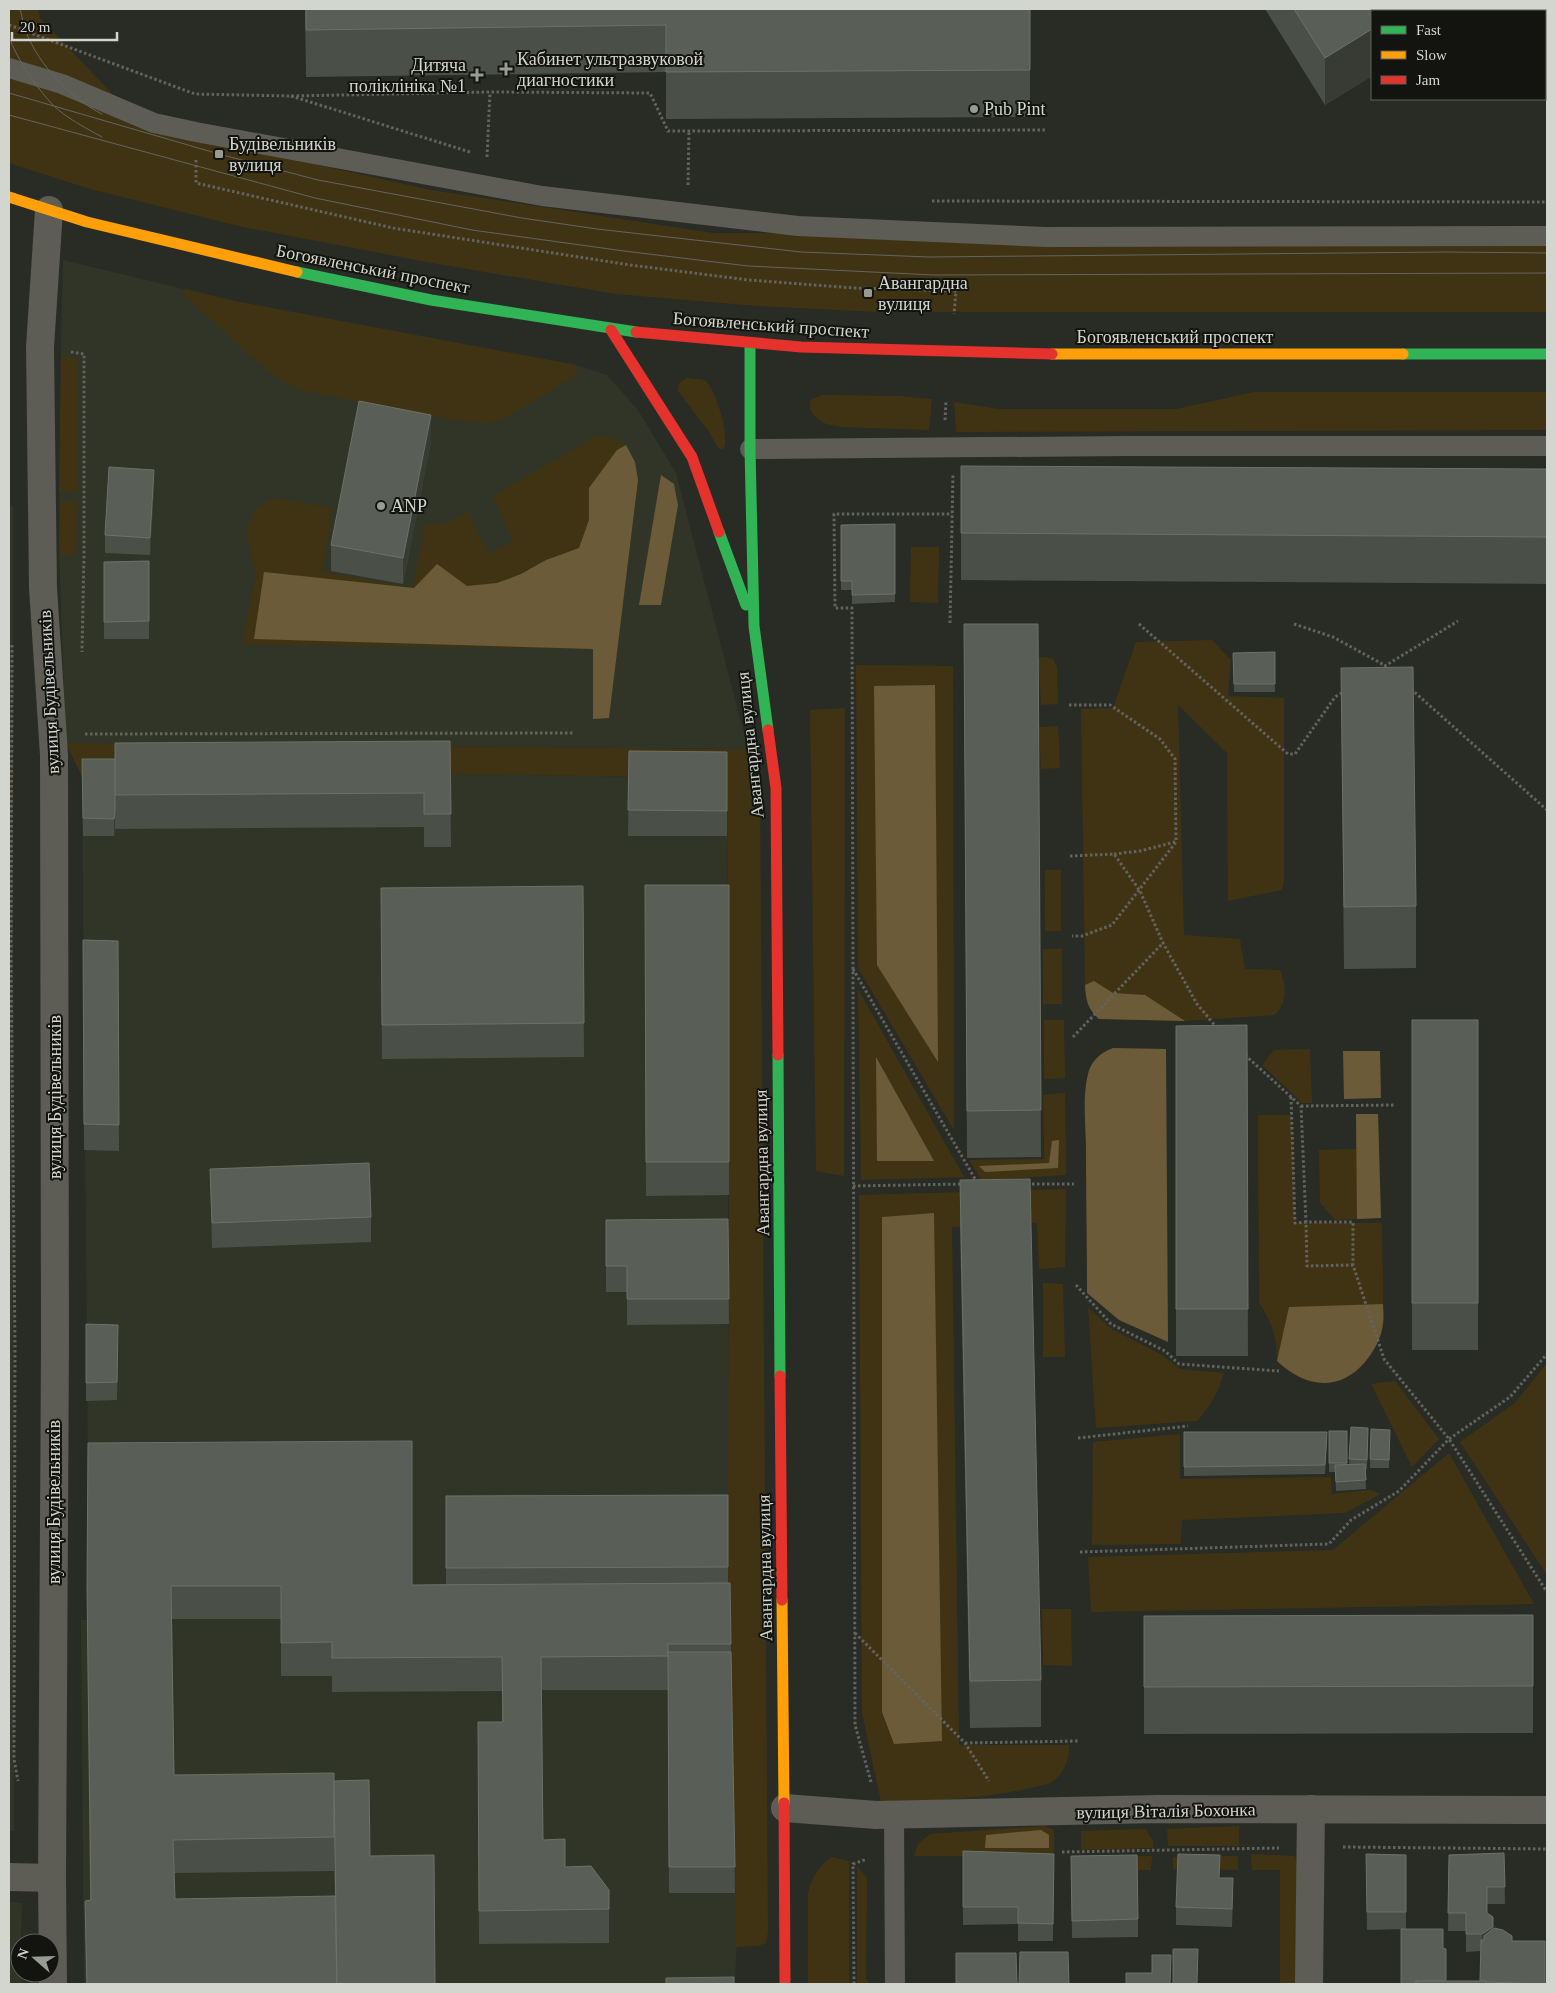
<svg xmlns="http://www.w3.org/2000/svg" width="1556" height="1993" font-family="'Times New Roman',serif">
	<style>
		.built { fill: #313527 }
		.green { fill: #403314 }
		.forest { fill: #6c5b38 }
		.lines { fill: none; stroke-linecap: round; stroke-linejoin: round }
		.path { stroke: #63635f; stroke-width: 3; stroke-dasharray: 2.5 2.5; stroke-linecap: butt }
		.lane { stroke: #5d5c55; stroke-width: 20 }
		.street { stroke: #5d5c55; stroke-width: 28 }
		.fast { stroke: #30b455; stroke-width: 11 }
		.slow { stroke: #ff9f0a; stroke-width: 11 }
		.jam { stroke: #e5322d; stroke-width: 11 }
		.tram { stroke: #646560; stroke-width: 1 }
		.wall { fill: #4a5047; fill-rule: evenodd }
		.shaded-wall { fill: #373b33 }
		.building { fill: #595e56; stroke: #6c7169 }
		.poi-dot { fill: #989a94; stroke: #131410; stroke-width: 2 }
		.labels { text-anchor: middle; stroke-width: 4; stroke-linejoin: round; paint-order: stroke }
		.poi-label { font-size: 18px; fill: #d3d5cf; stroke: #131410; text-anchor: start }
		.street-label { font-size: 18px; fill: #d3d5cf; stroke: #131410 }
	</style>
	<rect width="100%" height="100%" fill="#292b25"/>
	<!-- built -->
	<g class="built">
		<path d="M63,260L234,301L576,365L607,375L638,410L676,473L748,749L66,743L59,554L61,346Z"/>
		<path d="M9,506H13L14,1831H9Z"/>
		<path d="M450,774L727,778L728,1244L731,1677L737,1937L735,1984H84L81,1620H87L88,1477L82,777Z"/>
		<path d="M9,1902L22,1903L20,1973H22V1984H9Z"/>
	</g>
	<!-- green -->
	<g class="green">
		<path d="M9,9H38L40,18L143,126L431,190L713,233L1547,235V312H876L757,306L616,294L432,263L238,226L90,189L9,163Z"/>
		<path d="M186,289L234,301L576,365L577,373L573,377L546,394L501,420L489,423L461,421L304,391L286,384L271,374L187,298L183,293Z"/>
		<path d="M61,356L77,359V492H59Z"/>
		<path d="M687,378L705,380C716,389 731,439 723,450L718,448L710,433L678,391L679,383Z"/>
		<path d="M1254,392H1547V430L956,432L954,402L999,409H1176Z"/>
		<path d="M823,395L899,396L932,399L929,430L841,427L826,424L814,416L810,409V400Z"/>
		<path d="M599,436C629,437 633,454 638,480L609,718L593,719V649L242,644L256,575L246,530L257,508L272,498L333,508L322,572L413,588L425,525L446,523L468,512L489,554L513,541L493,496L594,437Z"/>
		<path d="M60,501H77L76,556L59,554Z"/>
		<path d="M9,516L10,720L9,731Z"/>
		<path d="M911,547H939L938,603L910,602Z"/>
		<path d="M1212,640L1231,660L1228,696L1284,698V880L1282,890L1228,901L1227,753L1178,705L1184,935L1240,939L1245,969L1280,970C1286,985 1288,1004 1274,1015L1185,1021L1099,1019C1087,1008 1086,1000 1085,985L1081,709L1113,708L1136,642Z"/>
		<path d="M1045,657L1053,659L1057,667L1058,704L1041,705L1038,658Z"/>
		<path d="M856,665L953,666L954,1130L858,968Z"/>
		<path d="M845,708L844,1176L816,1171L810,710Z"/>
		<path d="M1058,726L1060,768L1041,769L1039,727Z"/>
		<path d="M66,743L748,749L760,788L768,1932L766,1943L758,1946L736,1947L733,1736L728,1600L729,1195L727,778L450,774L82,777Z"/>
		<path d="M9,764H11L10,872H9Z"/>
		<rect x="1045" y="870" width="16" height="61"/>
		<rect x="1043" y="949" width="19" height="55"/>
		<path d="M858,989L964,1177L861,1180Z"/>
		<path d="M1044,1020H1064L1065,1078L1044,1079Z"/>
		<path d="M1310,1049L1312,1103H1302L1262,1065L1274,1050Z"/>
		<path d="M1065,1093L1066,1175L981,1180L969,1160L1044,1159L1043,1095Z"/>
		<path d="M1356,1114H1378L1381,1218L1335,1220L1320,1203L1319,1150L1356,1149Z"/>
		<path d="M1258,1115H1292L1295,1223H1291H1382C1382,1247 1383,1272 1383,1296C1383,1305 1385,1317 1383,1326C1377,1352 1359,1378 1332,1382C1309,1385 1293,1376 1277,1361C1277,1334 1272,1325 1259,1302Z"/>
		<path d="M1066,1189L1065,1267L1039,1269L1037,1223L952,1227L959,1745H1069C1069,1758 1066,1770 1056,1779C1049,1785 1039,1786 1030,1788C981,1799 931,1801 881,1802L862,1713L859,1195Z"/>
		<path d="M1043,1283L1063,1284L1065,1357H1043Z"/>
		<path d="M1088,1307L1110,1328L1162,1355L1180,1369L1224,1373C1218,1392 1211,1406 1197,1421L1096,1428Z"/>
		<path d="M1547,1363V1575L1460,1442L1515,1403Z"/>
		<path d="M1395,1381L1439,1439L1412,1467L1371,1384Z"/>
		<path d="M1180,1434V1479L1331,1477L1332,1494L1370,1490L1381,1494L1345,1513L1182,1520L1181,1544L1092,1545L1093,1442Z"/>
		<path d="M1449,1453L1534,1604L1091,1612L1088,1557L1333,1550Z"/>
		<path d="M1042,1609H1071L1072,1666L1043,1665Z"/>
		<path d="M1044,1826L1054,1830V1868L1021,1856H914L918,1844L930,1834Z"/>
		<path d="M1239,1826V1846H1168L1167,1829Z"/>
		<path d="M1145,1829L1153,1840V1848L1081,1850V1831Z"/>
		<path d="M1251,1854L1295,1856L1300,1875L1301,1984H1280V1870H1252Z"/>
		<path d="M1152,1856L1151,1870L1080,1871L1081,1857Z"/>
		<path d="M1238,1856V1870L1173,1869V1857Z"/>
		<path d="M832,1857L849,1861V1984H808V1893C812,1877 818,1866 832,1857Z"/>
		<path d="M857,1866L867,1878L866,1978L870,1984H857Z"/>
	</g>
	<!-- forest -->
	<g class="forest">
		<path d="M626,445L635,462L638,480L609,718L593,719V649L254,639L264,572L414,588L437,564L467,586L497,583L521,574L546,560L579,548L589,520V488L617,450Z"/>
		<path d="M661,475L674,484L678,505L661,605H639Z"/>
		<path d="M935,685L938,1062L877,965L874,686Z"/>
		<path d="M1094,981L1113,993L1145,995L1185,1021L1099,1019C1087,1008 1086,1000 1085,985Z"/>
		<path d="M1113,1048L1166,1049L1168,1342L1119,1320L1087,1293C1087,1245 1086,1198 1086,1151C1086,1126 1082,1098 1088,1074C1091,1061 1101,1052 1113,1048Z"/>
		<path d="M1343,1051H1380L1381,1098L1344,1099Z"/>
		<path d="M876,1057L934,1161H877Z"/>
		<path d="M1356,1114H1378L1381,1218L1357,1219Z"/>
		<path d="M1059,1140L1058,1168L985,1172L979,1166L1049,1163L1052,1141Z"/>
		<path d="M934,1213L942,1741L894,1744L882,1712V1217Z"/>
		<path d="M1383,1304C1383,1310 1384,1317 1383,1323C1382,1337 1374,1351 1365,1362C1338,1393 1305,1387 1277,1361L1289,1307Z"/>
		<path d="M1041,1830L1049,1835V1848H985L986,1835Z"/>
	</g>
	<g class="lines">
		<!-- path -->
		<g class="path">
			<path d="M9,25L195,94L291,96L490,92L650,93L668,131L1045,130"/>
			<path d="M291,96L470,152"/>
			<path d="M487,157L490,92"/>
			<path d="M196,160V183L393,228L630,265L749,280L854,288L956,291L954,314"/>
			<path d="M688,185L689,131"/>
			<path d="M932,201L1547,202"/>
			<path d="M71,352L84,354V555L82,652"/>
			<path d="M945,420L946,400"/>
			<path d="M950,623L953,474"/>
			<path d="M1139,624L1288,754H1295L1335,697L1343,692"/>
			<path d="M1294,624L1333,637L1386,666"/>
			<path d="M12,645L11,961L15,1347L14,1759L18,1781"/>
			<path d="M1380,669L1458,621"/>
			<path d="M1411,689L1547,810"/>
			<path d="M1069,705H1110L1160,739L1175,759L1176,842L1112,925L1082,936H1072"/>
			<path d="M85,734L575,733"/>
			<path d="M1114,854L1140,851L1175,842"/>
			<path d="M1070,856L1114,854L1140,891L1163,943L1197,1004L1217,1028"/>
			<path d="M853,969L978,1184"/>
			<path d="M1073,1037L1163,943"/>
			<path d="M1245,1055L1301,1106L1306,1222H1353V1265L1384,1359L1449,1439L1545,1589L1547,1590"/>
			<path d="M1291,1097L1295,1223L1306,1222L1307,1266L1353,1265"/>
			<path d="M1301,1106L1395,1105"/>
			<path d="M1027,1184H1074"/>
			<path d="M853,1186L963,1184"/>
			<path d="M1076,1285L1111,1324L1165,1351L1179,1364L1279,1371"/>
			<path d="M1078,1438L1188,1426"/>
			<path d="M1080,1552L1329,1544L1351,1520L1399,1491L1449,1439L1510,1397L1547,1354"/>
			<path d="M855,1633L965,1743L989,1781"/>
			<path d="M965,1743L1079,1741"/>
			<path d="M871,1782L855,1725L852,608H835L834,514H952"/>
			<path d="M1343,1847L1547,1849"/>
			<path d="M1062,1852L1279,1848"/>
			<path d="M854,1984L853,1864L867,1859"/>
		</g>
		<!-- lane -->
		<g class="lane">
			<path d="M9,68L62,84L154,123L196,132L542,196L798,226L1046,237L1547,236"/>
			<path d="M750,449L1128,446H1547"/>
			<path d="M894,1814L895,1984"/>
		</g>
		<!-- street -->
		<g class="street">
			<path d="M49,210L40,347L43,588L54,755L55,1342L52,1878L53,1984"/>
			<path d="M785,1808L876,1815L1159,1809L1547,1810"/>
			<path d="M9,1877L52,1878"/>
			<path d="M1309,1984L1311,1809"/>
		</g>
		<!-- fast -->
		<g class="fast">
			<path d="M297,272L431,300L636,332"/>
			<path d="M750,343V449L754,626L768,730"/>
			<path d="M1403,354H1547"/>
			<path d="M719,532L746,605"/>
			<path d="M778,1055L780,1376"/>
		</g>
		<!-- slow -->
		<g class="slow">
			<path d="M9,197L87,222L297,272"/>
			<path d="M1052,354H1403"/>
			<path d="M782,1600L784,1803"/>
		</g>
		<!-- jam -->
		<g class="jam">
			<path d="M611,330L692,457L719,532"/>
			<path d="M636,332L801,347L1052,354"/>
			<path d="M768,730L776,788L778,1055"/>
			<path d="M780,1376L782,1600"/>
			<path d="M784,1803L785,1984"/>
		</g>
		<!-- tram -->
		<g class="tram">
			<path d="M20,9C22,16 23,24 26,32C39,65 70,98 102,114"/>
			<path d="M9,37C18,61 36,87 53,105C66,118 86,128 102,137"/>
			<path d="M9,93L219,154L318,180L522,218L597,229L801,252L929,257L1448,252L1547,253"/>
			<path d="M9,115L315,198L472,230L624,251L748,266L934,275L1547,273"/>
		</g>
	</g>
	<!-- wall -->
	<g class="wall">
		<path d="M305,9H1030V117L666,119V72L306,77Z"/>
		<path d="M1265,9H1370L1372,12V76L1325,105Z"/>
		<path d="M1529,9H1547V40L1545,36V11H1530Z"/>
		<path d="M431,441L403,584L331,571V545Z"/>
		<path d="M961,466L1547,469V584L961,580Z"/>
		<path d="M154,487L150,555L105,553V535Z"/>
		<path d="M895,524V602L852,604V590H841V525Z"/>
		<path d="M149,561V639H104V562Z"/>
		<path d="M964,624H1038L1041,1157L967,1158Z"/>
		<path d="M1275,652V692H1234L1233,653Z"/>
		<path d="M1341,668L1416,906V968L1344,969Z"/>
		<path d="M450,741L451,847H424V827L115,829L114,836H83L82,759H115Z"/>
		<path d="M629,751L727,752V836H628Z"/>
		<path d="M645,885H729V1195L646,1196Z"/>
		<path d="M583,886L584,1057L382,1059L381,888Z"/>
		<path d="M83,940L118,941L119,1151L84,1150Z"/>
		<rect x="1412" y="1020" width="66" height="330"/>
		<path d="M1247,1025L1248,1356H1176V1026Z"/>
		<path d="M210,1169L371,1217V1242L212,1248Z"/>
		<path d="M960,1180L1041,1680V1727L970,1728L960,1227Z"/>
		<path d="M728,1219L729,1324L627,1325V1292H606V1220Z"/>
		<path d="M86,1324L118,1342L117,1400L86,1401Z"/>
		<path d="M1351,1427L1368,1437L1367,1469H1365L1366,1489L1336,1491L1335,1472H1329V1431H1347V1465L1349,1464Z"/>
		<path d="M1390,1430L1389,1468H1370V1459Z"/>
		<path d="M1184,1432L1327,1441L1325,1474L1184,1476Z"/>
		<path d="M88,1443L412,1585L446,1584V1496L728,1495V1583H730L735,1893H669L668,1681V1690H542L543,1840L565,1867L609,1890V1943L479,1944L478,1722H502V1691L332,1692V1676H281V1619H172L174,1775L334,1781L370,1856L434,1855L435,1984H86L85,1901L90,1900L87,1621ZM334,1859L335,1896L175,1899L174,1873L334,1871Z"/>
		<path d="M1533,1615V1733L1144,1734V1616Z"/>
		<path d="M963,1851L1054,1854L1053,1941H1018V1924L963,1925Z"/>
		<path d="M1504,1853L1505,1904H1487V1913L1493,1929L1512,1941H1545V1984H1401L1443,1948L1446,1981H1480L1481,1951L1466,1952V1931H1448L1449,1855Z"/>
		<path d="M1366,1854L1406,1855V1929L1367,1930Z"/>
		<path d="M1071,1856L1138,1919V1937L1072,1938Z"/>
		<path d="M1220,1878L1233,1895L1232,1927L1176,1925V1907Z"/>
	</g>
	<!-- shaded-wall -->
	<g class="shaded-wall">
		<path d="M1372,29V76L1325,105V58Z"/>
		<path d="M431,415V441L403,584V558Z"/>
		<path d="M154,470V487L150,555V538Z"/>
		<path d="M115,811V829L114,836V819Z"/>
		<path d="M1493,1917V1935L1482,1951V1934Z"/>
	</g>
	<!-- building -->
	<g class="building">
		<path d="M306,9H1030V70L666,72V25L306,30Z"/>
		<path d="M1294,9H1370L1372,12V29L1325,58Z"/>
		<path d="M359,401L431,415L403,558L331,545Z"/>
		<path d="M961,466L1547,469V537L961,533Z"/>
		<path d="M109,467L154,470L150,538L105,535Z"/>
		<path d="M895,524V594L852,595V581H841V525Z"/>
		<path d="M149,561V621L104,622V562Z"/>
		<path d="M964,624H1038L1041,1110L967,1111Z"/>
		<path d="M1275,652V684H1234L1233,653Z"/>
		<path d="M1413,667L1416,906L1344,907L1341,668Z"/>
		<path d="M450,741L451,814H424V793L115,795V743Z"/>
		<path d="M629,751L727,752V811L628,810Z"/>
		<path d="M82,759H115V811L114,819L83,818Z"/>
		<path d="M645,885H729V1162H646Z"/>
		<path d="M583,886L584,1023L382,1025L381,888Z"/>
		<path d="M83,940L118,941L119,1125L84,1124Z"/>
		<rect x="1412" y="1020" width="66" height="283"/>
		<path d="M1247,1025L1248,1309H1176V1026Z"/>
		<path d="M369,1163L371,1217L212,1223L210,1169Z"/>
		<path d="M1030,1179L1041,1680L970,1681L960,1180Z"/>
		<path d="M728,1219L729,1299H627V1266H606V1220Z"/>
		<path d="M86,1324L118,1325L117,1382L86,1383Z"/>
		<path d="M1351,1427L1368,1428L1367,1460L1349,1459Z"/>
		<path d="M1371,1429L1390,1430L1389,1460L1370,1459Z"/>
		<rect x="1329" y="1431" width="18" height="32"/>
		<path d="M1184,1432H1327L1325,1465L1184,1467Z"/>
		<path d="M412,1441V1585L730,1583L731,1644H668V1656L541,1657L543,1840L565,1839V1867L591,1866L609,1890V1909L479,1911L478,1722H503L502,1657L332,1658V1642L281,1643V1586H171L174,1775L334,1773V1837L173,1840L175,1899L335,1896L337,1984H87L85,1901L91,1900L87,1587L88,1443Z"/>
		<path d="M1365,1464L1366,1480L1336,1482L1335,1465Z"/>
		<path d="M728,1495V1567L446,1568V1496Z"/>
		<path d="M1533,1615V1686L1144,1687V1616Z"/>
		<path d="M668,1652H731L735,1867H669Z"/>
		<path d="M369,1780L370,1856L434,1855L435,1984H337L334,1781Z"/>
		<path d="M963,1851L1054,1854L1053,1924L1018,1923V1907H963Z"/>
		<path d="M1504,1853L1505,1887H1487V1913L1493,1917V1927L1482,1934H1466V1913H1448L1449,1855Z"/>
		<path d="M1178,1854L1220,1855L1219,1878H1233L1232,1909L1176,1907Z"/>
		<path d="M1366,1854L1406,1855V1912H1367Z"/>
		<path d="M1137,1855L1138,1919L1072,1921L1071,1856Z"/>
		<path d="M1494,1928L1503,1930L1512,1936V1941H1545V1984L1486,1982V1981H1480L1481,1940H1484V1936Z"/>
		<path d="M1401,1929H1443V1948L1446,1949V1981H1416V1984H1401Z"/>
		<path d="M1173,1949H1198L1197,1984H1173Z"/>
		<path d="M1020,1952H1068L1069,1984H1019Z"/>
		<path d="M956,1953H1016L1017,1984H956Z"/>
		<path d="M1152,1955H1171L1170,1984H1126V1973H1152Z"/>
		<path d="M734,1977V1984H666V1978Z"/>
		<rect x="1416" y="1981" width="70" height="3"/>
	</g>
	<!-- markers -->
	<g class="poi-dot">
		<path d="M503.5 61.5h5v5h5v5h-5v5h-5v-5h-5v-5h5z"/>
		<path d="M474.5 67.5h5v5h5v5h-5v5h-5v-5h-5v-5h5z"/>
		<circle cx="974" cy="109" r="5"/>
		<rect x="214" y="149" width="10" height="10" rx="2.5"/>
		<rect x="863" y="288" width="10" height="10" rx="2.5"/>
		<circle cx="381" cy="506" r="5"/>
	</g>
	<g class="labels">
		<!-- poi labels -->
		<g class="poi-label">
			<text x="517" y="65">Кабинет ультразвуковой<tspan x="517" dy="21">диагностики</tspan></text>
			<text x="466" y="71" text-anchor="end">Дитяча<tspan x="466" dy="21">поліклініка №1</tspan></text>
			<text x="984" y="115">Pub Pint</text>
			<text x="229" y="150">Будівельників<tspan x="229" dy="21">вулиця</tspan></text>
			<text x="878" y="289">Авангардна<tspan x="878" dy="21">вулиця</tspan></text>
			<text x="391" y="512">ANP</text>
		</g>
		<!-- street labels -->
		<g class="street-label">
			<text transform="translate(373 269) rotate(11)" y="6">Богоявленський проспект</text>
			<text transform="translate(771 325) rotate(4)" y="6">Богоявленський проспект</text>
			<text x="1175" y="343">Богоявленський проспект</text>
			<text transform="translate(49 692) rotate(-93)" y="6">вулиця Будівельників</text>
			<text transform="translate(750 745) rotate(-96)" y="6">Авангардна вулиця</text>
			<text transform="translate(55 1097) rotate(-90)" y="6">вулиця Будівельників</text>
			<text transform="translate(762 1163) rotate(-91)" y="6">Авангардна вулиця</text>
			<text transform="translate(54 1502) rotate(-90)" y="6">вулиця Будівельників</text>
			<text transform="translate(765 1568) rotate(-91)" y="6">Авангардна вулиця</text>
			<text transform="translate(1166 1811) rotate(-1)" y="6">вулиця Віталія Бохонка</text>
		</g>
	</g>
	<!-- border -->
	<rect width="1556" height="1993" fill="none" stroke="#d3d5cf" stroke-width="20"/>
	<!-- legend -->
	<rect x="1371" y="10" width="175" height="90" fill="#131410" stroke="#60615c"/>
	<rect x="1381" y="26" width="25" height="8" fill="#30b455" stroke="#60615c"/>
	<text x="1416" y="35" font-size="15" fill="#d3d5cf">Fast</text>
	<rect x="1381" y="51" width="25" height="8" fill="#ff9f0a" stroke="#60615c"/>
	<text x="1416" y="60" font-size="15" fill="#d3d5cf">Slow</text>
	<rect x="1381" y="76" width="25" height="8" fill="#e5322d" stroke="#60615c"/>
	<text x="1416" y="85" font-size="15" fill="#d3d5cf">Jam</text>
	<!-- north arrow -->
	<g transform="translate(35 1958) rotate(290)"><circle r="24" fill="#131410" stroke="#60615c"/>
	<path d="M0-4L9 19L0 12L-9 19Z" fill="#989a94"/>
	<text y="-8" font-size="14" font-weight="bold" text-anchor="middle" fill="#d3d5cf">N</text>
	</g>
	<!-- scale -->
	<path d="M12 32v8h105v-8" fill="none" stroke="#d3d5cf" stroke-width="2.5"/>
	<text x="20" y="32" font-size="15" fill="#d3d5cf" stroke="#131410" stroke-width="4" paint-order="stroke">20 m</text>
</svg>
